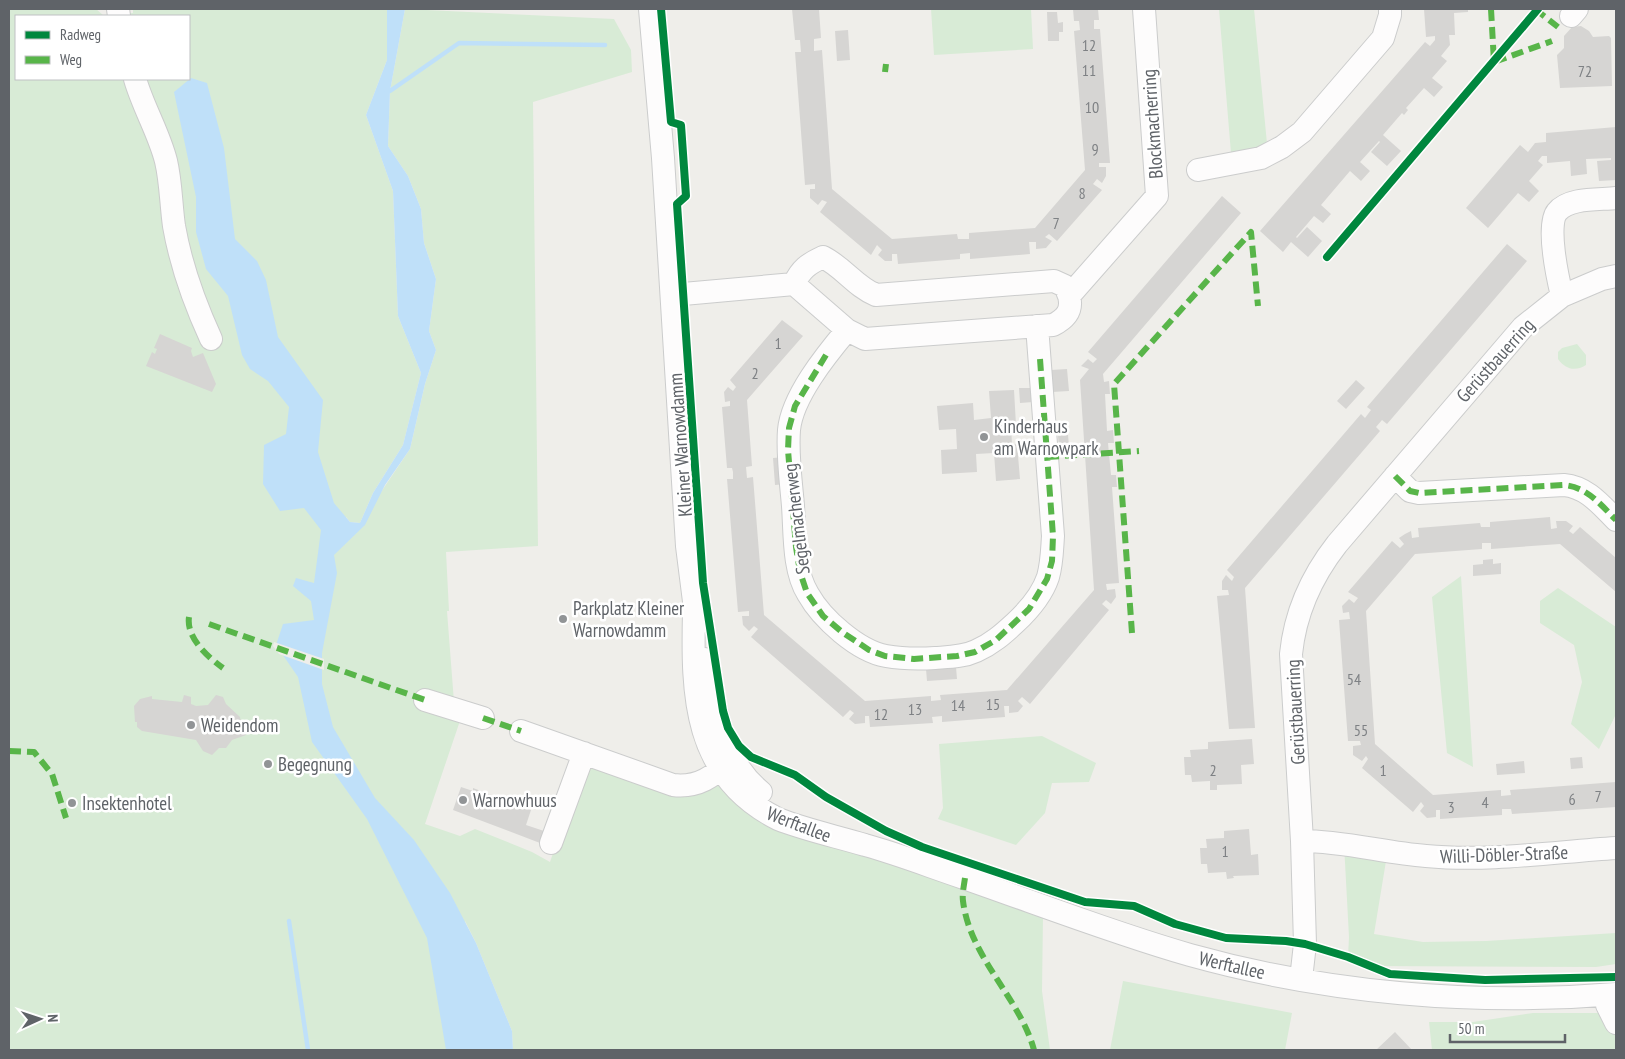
<svg xmlns="http://www.w3.org/2000/svg" width="1625" height="1059" font-family="'PT Sans Narrow',sans-serif">
  <style>
    .green { fill: #d8ebd6; fill-rule: evenodd }
    .water { fill: #bfe0f9 }
    .pier { fill: #efeeea }
    .lines { fill: none; stroke-linecap: round; stroke-linejoin: round }
    .stream { stroke: #bfe0f9; stroke-width: 4.5 }
    .building { fill: #d6d5d3 }
    .minor-casing { stroke: #cbcccc; stroke-width: 24 }
    .minor { stroke: #fdfcfc; stroke-width: 22 }
    .quiet { stroke: #58b549; stroke-width: 6; stroke-dasharray: 12 6; stroke-linecap: butt }
    .cycleway-casing { stroke: #fff; stroke-width: 11 }
    .cycleway { stroke: #00873e; stroke-width: 8 }
    .poi-dot { fill: #919496; stroke: #fff; stroke-width: 2 }
    .labels { text-anchor: middle; dominant-baseline: central; stroke-width: 5; stroke-linejoin: round; paint-order: stroke }
    .number-label { font-size: 16px; fill: #7e8184 }
    .street-label { font-size: 19px; fill: #5f6368; stroke: #fff }
    .poi-label { font-size: 19px; fill: #5f6368; stroke: #fff; text-anchor: start }
  </style>
  <rect width="100%" height="100%" fill="#efeeea"/>
  <path class="green" d="M9 9H96L103 15 133 13V9L387 10V60L366 115 393 191 398 316 421 373 403 445 373 493 360 523 350 522 346 517 348 541 410 449 425 384 436 350 429 331 436 279 424 243 421 209 408 176 388 146 390 91 405 9 614 19 631 50 632 72 533 102 538 546 446 552 449 611H447L454 702 463 712 425 824 460 836 475 829 532 852 550 862 585 760 722 786 1043 915 1042 991 1050 1050H513L512 1031 476 943 465 921 478 1050H9ZM16 16H189V79H16Z
    M931 9H1031L1033 49 934 55Z
    M1219 9H1254L1268 154 1232 165Z
    M1577 344 1586 355V365C1575 372 1565 369 1558 359V352L1562 348Z
    M1461 576 1473 767 1447 753 1432 597Z
    M1558 588 1616 627V714L1599 749 1571 724 1582 682 1574 645 1540 623V601Z
    M1042 736 1096 763 1089 782 1052 783 1045 813 1016 845 938 819 943 808 939 744Z
    M1344 844 1386 861 1374 934 1423 942 1486 941 1616 933V964L1596 967 1368 966 1348 957 1349 937Z
    M1123 981 1292 1013 1285 1050H1110Z
    M1533 1013H1616V1050H1432L1429 1022H1473Z"/>
  <path class="water" d="M387 9H405L390 91 388 146 408 176 421 209 424 243 436 279 429 331 436 350 425 384 410 449 385 485 365 525 334 555 337 573 322 653V684L333 727 375 798 414 840 450 893 476 943 512 1031 513 1050H446L427 938 367 819 312 742 298 677 276 645 283 624 314 620 311 601 293 586 296 578 314 583 321 530 304 508 280 511 263 484 264 445 286 434 289 407 268 381 250 369 242 355 228 296 206 269 196 232V197L174 92 191 78 207 83 224 148 235 239 257 261 266 280 278 337 323 400 318 452 334 503 350 522 360 523 373 493 403 445 421 373 398 316 393 191 366 115 387 60Z"/>
  <path class="pier" d="M274 642 324 659V670L279 654 273 646Z"/>
  <g class="lines">
    <path class="stream" d="M386 90 390 91 459 43 605 45
      M289 921 308 1050"/>
  </g>
  <path class="building" d="M792 9H819L821 38 814 39V51L822 50 832 189 892 239 957 234 958 239H969V233L1035 228 1085 170 1074 31 1080 30 1079 21H1074L1073 9H1098L1099 20H1094V29H1100L1110 163H1099V167H1106V176L1102 183 1097 179 1093 184 1102 190 1057 241 1049 234 1045 237 1052 241 1046 248 1036 249V242H1029L1030 254 970 259V253L960 254V259L898 264 897 254H892V261H885L878 255 882 250 877 245 871 255 820 212 827 202 822 200 818 205 810 198V189H815V184L805 185 795 52H801L800 40H795Z
    M1424 9H1468V12L1454 13 1455 35H1449L1450 45 1441 56 1447 61 1432 78 1443 87 1434 97 1424 88 1406 108 1408 110 1404 115 1402 113 1383 135 1401 151 1387 166 1371 152 1380 142 1379 141 1360 162 1370 171 1361 181 1350 171 1321 205 1331 214 1323 223 1314 216 1296 237 1297 238 1307 227 1322 241 1308 257 1291 242 1283 252 1260 231 1425 42 1430 46 1435 40V36L1426 37Z
    M1047 12H1057L1058 23 1063 22V32H1059V41H1048Z
    M1581 26 1589 31 1593 37 1609 36 1611 38 1612 86 1560 88 1557 55 1564 48V36L1572 27Z
    M848 30 850 60 837 61 835 31Z
    M1616 127V180L1599 181 1597 161 1611 160V158L1586 159 1587 174 1571 176 1570 161 1547 163V156H1542L1538 161 1543 165 1529 181 1539 191 1529 202 1518 193 1488 228 1466 208 1520 145 1528 152 1535 143 1546 142V133Z
    M1222 196 1241 213 1103 374 1104 382 1109 381 1110 394H1105L1107 431 1113 430 1114 443H1108L1111 475H1116L1117 487H1112L1119 583 1106 584 1107 590 1115 589 1116 597 1111 604 1106 600 1102 604 1109 610 1030 704 1022 697 1018 701 1023 706 1018 712 1009 713V706H1004L1005 717 942 722V716L932 717 933 723 870 727 869 716H865V723L855 724 849 719 854 713 850 710 843 717 751 637 758 629 754 626 749 631 743 625 742 616H749V611L738 612 727 479H733V472L732 468H727L722 407 730 406V401L725 402 724 392 728 387 733 391 736 387 730 380 782 320 803 336 747 400 752 466 746 467 747 478 753 477 764 615 865 701 931 696V701L941 700 940 695 1007 690 1094 590 1080 380 1089 369 1081 366 1088 359 1093 363 1097 359 1088 352Z
    M1507 244 1527 261 1387 424 1382 420 1376 427 1380 431 1245 588 1255 728 1229 729 1217 596 1229 595 1228 590H1222V581L1226 575 1232 581 1234 577 1227 570 1361 414 1365 418 1371 410 1367 407Z
    M160 334 192 348 191 351 193 357 203 353 216 384 212 392 146 366 152 352 155 354 157 349 154 348Z
    M1067 369 1069 391 1052 392 1051 370Z
    M1356 380 1365 388 1346 409 1337 401Z
    M1019 388H1031L1033 402 1020 403Z
    M1014 390 1016 425H1011L1012 445 1017 444 1020 479 996 481 994 453 976 454 977 472 942 474 941 450 957 449 956 429 939 430 937 406 973 403 974 420 991 418 989 391Z
    M1068 435 1069 446 1059 447 1058 436Z
    M784 457 786 484 775 485 773 458Z
    M1550 517 1551 529 1557 528 1556 521H1566L1573 526 1569 531 1573 534 1580 527 1616 558V592L1560 544 1491 549V543H1482V549L1415 554 1366 611 1375 744 1433 795 1501 790V796L1511 795 1510 790 1616 782V807L1512 814 1511 809H1502V815L1440 819V810H1436V817L1427 818 1420 811 1424 806 1421 802 1413 812 1362 768 1368 759 1366 756 1362 761 1353 755V746L1361 745 1360 741H1348L1339 620 1350 619 1349 612 1343 613 1342 606 1349 599 1354 603 1358 598 1348 592 1392 541 1400 548 1404 544 1399 538 1405 534 1411 531 1412 538 1419 537 1418 528 1480 523 1481 527H1490V522Z
    M1493 559V564L1501 563V574L1473 576V565L1483 564V560Z
    M956 667 957 679 927 681 926 669Z
    M184 695 191 697V704L196 706 208 705 216 695 223 697 226 704 240 717 241 722 248 726 246 735 232 740 226 748H219L212 755 203 751 196 740 142 731 137 727V722H135L134 706 140 699 152 696V699L182 702Z
    M1252 739 1254 764 1241 765 1242 784 1217 785V790H1210V781L1192 782 1191 775H1185L1184 757H1191L1190 750 1208 749V742Z
    M1582 757 1583 768 1571 769 1570 758Z
    M1524 761 1525 773 1497 775 1496 764Z
    M461 787 473 791V788L531 810 526 825 544 831 540 843 453 810Z
    M1249 829 1251 855 1258 854 1259 875 1233 876 1234 878 1227 879 1226 872 1208 873 1207 864H1201L1200 848H1207L1206 839 1224 838V831Z
    M1395 1032 1412 1050H1376Z"/>
  <g class="lines">
    <g class="minor-casing">
      <path id="minor" d="M118 9 119 16
        M650 9 663 158 687 546 697 625
        M1571 16 1577 9
        M135 79C143 107 159 133 166 161 171 182 171 205 174 226 181 266 194 302 211 339
        M1198 170 1261 158 1282 147 1302 132 1383 38 1390 15V9
        M794 284C801 269 808 264 823 257 843 267 856 287 876 295L1054 281 1065 286 1069 296
        M672 295 794 284 847 330 865 339 1053 325C1065 319 1073 311 1069 296L1157 196 1144 9
        M1562 296C1558 279 1546 225 1557 212 1569 197 1600 200 1616 198
        M847 330C826 355 792 397 789 430 787 455 791 481 793 506 795 533 793 570 808 594 822 619 858 651 886 656 903 659 919 659 935 658 949 657 963 657 976 651 992 644 1003 634 1015 623 1029 610 1042 595 1048 577 1052 563 1052 550 1053 536L1037 326
        M1395 476 1410 491 1419 493 1564 485C1587 487 1601 505 1616 520
        M694 611C692 695 693 776 778 819 806 830 835 836 865 845 898 854 931 867 964 878 1039 904 1113 933 1190 955 1326 993 1475 1006 1616 994
        M705 659C716 707 720 759 761 792
        M425 700 483 718
        M521 731 673 785C699 788 713 776 732 760
        M1302 841C1344 841 1385 853 1426 856 1489 862 1553 852 1616 848
        M551 843 584 753
        M1301 979 1305 944 1302 841 1291 654C1295 614 1312 576 1337 544L1523 327 1562 296 1602 279 1616 276
        M1606 995 1607 1005 1616 1023"/>
    </g>
    <use href="#minor" class="minor"/>
    <path class="quiet" d="M1491 9 1494 62 1552 41
      M1535 9 1558 27
      M885 72 886 64
      M826 355 795 406 789 428 788 450 796 547 800 572 807 593 823 616 842 632 869 650 885 656 914 659 957 656 975 652 996 640 1029 609 1047 579 1052 561 1053 536 1040 359
      M1047 457 1139 451
      M1395 476 1410 491 1419 493 1564 485C1587 487 1601 505 1616 520
      M189 617C186 638 208 657 223 668
      M209 624 425 700
      M1132 633 1114 384 1251 232 1258 306
      M483 718 521 731
      M9 751 34 752 52 774 66 818
      M965 878C964 885 962 894 963 901 970 958 1020 998 1034 1050"/>
    <g class="cycleway-casing">
      <path id="cycleway" d="M661 9 671 122 681 125 686 196 677 204 703 583 723 711 728 728 739 746 751 757 795 775 826 797 886 831 922 847 1085 902 1134 906 1175 924 1226 938 1286 941 1305 944 1348 957 1390 974 1485 980 1616 977
        M1327 257 1538 9"/>
    </g>
    <use href="#cycleway" class="cycleway"/>
  </g>
  <g class="poi-dot">
    <circle cx="984" cy="437" r="5"/>
    <circle cx="563" cy="619" r="5"/>
    <circle cx="191" cy="725" r="5"/>
    <circle cx="268" cy="764" r="5"/>
    <circle cx="463" cy="800" r="5"/>
    <circle cx="72" cy="803" r="5"/>
  </g>
  <g class="labels">
    <g class="number-label">
      <text x="1089" y="45">12</text>
      <text x="1089" y="70">11</text>
      <text x="1585" y="71">72</text>
      <text x="1092" y="107">10</text>
      <text x="1095" y="149">9</text>
      <text x="1082" y="193">8</text>
      <text x="1056" y="223">7</text>
      <text x="778" y="343">1</text>
      <text x="755" y="373">2</text>
      <text x="1354" y="679">54</text>
      <text x="993" y="704">15</text>
      <text x="958" y="705">14</text>
      <text x="915" y="709">13</text>
      <text x="881" y="714">12</text>
      <text x="1361" y="730">55</text>
      <text x="1213" y="770">2</text>
      <text x="1383" y="770">1</text>
      <text x="1598" y="796">7</text>
      <text x="1572" y="799">6</text>
      <text x="1485" y="802">4</text>
      <text x="1451" y="807">3</text>
      <text x="1225" y="851">1</text>
    </g>
    <g class="street-label">
      <text transform="translate(1152 124) rotate(-94)">Blockmacherring</text>
      <text transform="translate(1495 360) rotate(-48)">Gerüstbauerring</text>
      <text transform="translate(680 445) rotate(-94)">Kleiner Warnowdamm</text>
      <text transform="translate(796 519) rotate(-97)">Segelmacherweg</text>
      <text transform="translate(1295 712) rotate(-93)">Gerüstbauerring</text>
      <text transform="translate(799 824) rotate(21)">Werftallee</text>
      <text transform="translate(1504 854) rotate(-2)">Willi-Döbler-Straße</text>
      <text transform="translate(1232 965) rotate(13)">Werftallee</text>
    </g>
    <g class="poi-label">
      <text x="994" y="426">Kinderhaus<tspan x="994" dy="22">am Warnowpark</tspan></text>
      <text x="573" y="608">Parkplatz Kleiner<tspan x="573" dy="22">Warnowdamm</tspan></text>
      <text x="201" y="725">Weidendom</text>
      <text x="278" y="764">Begegnung</text>
      <text x="473" y="800">Warnowhuus</text>
      <text x="82" y="803">Insektenhotel</text>
    </g>
  </g>
  <rect width="1625" height="1059" fill="none" stroke="#5f6368" stroke-width="20"/>
  <rect x="15" y="15" width="175" height="65" fill="#ffffff" stroke="#bfc1c3"/>
  <rect x="25" y="31" width="25" height="8" fill="#00873e" stroke="#bfc1c3"/>
  <text x="60" y="40" font-size="15" fill="#5f6368">Radweg</text>
  <rect x="25" y="56" width="25" height="8" fill="#58b549" stroke="#bfc1c3"/>
  <text x="60" y="65" font-size="15" fill="#5f6368">Weg</text>
  <g transform="translate(40 1019) rotate(87)" stroke="#ffffff" stroke-width="4" paint-order="stroke">
  <path d="M0-4L9 19L0 12L-9 19Z" fill="#5f6368"/>
  <text y="-8" font-size="14" font-weight="bold" text-anchor="middle" fill="#5f6368">N</text>
  </g>
  <path d="M1450 1034v8h115v-8" fill="none" stroke="#5f6368" stroke-width="2.5"/>
  <text x="1458" y="1034" font-size="15" fill="#5f6368" stroke="#ffffff" stroke-width="4" paint-order="stroke">50 m</text>
</svg>
